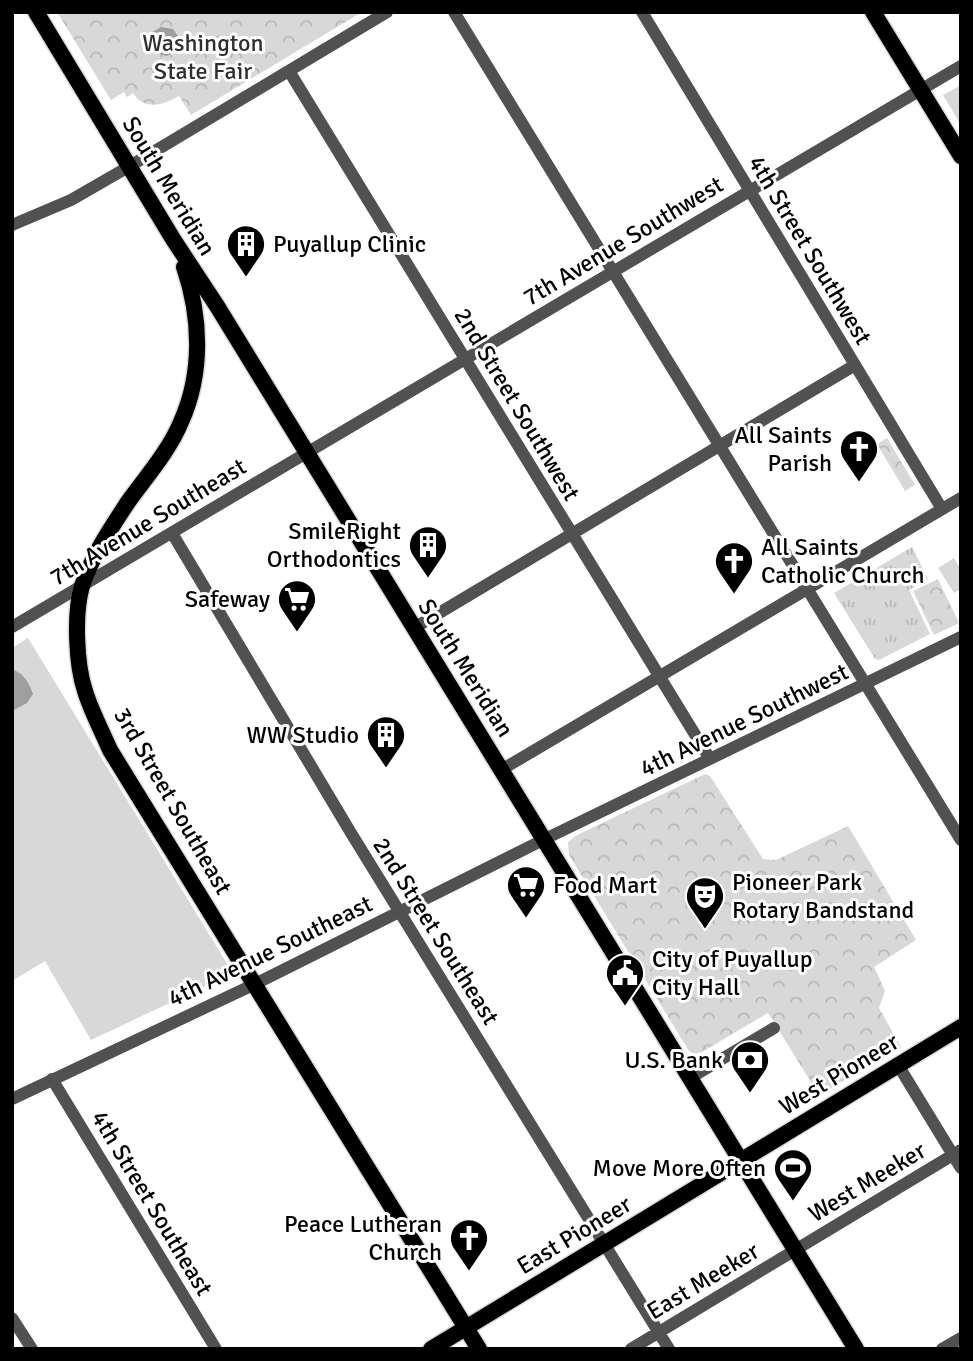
<svg xmlns="http://www.w3.org/2000/svg" width="973" height="1361" font-family="Signika,sans-serif">
  <style>
    .grass { fill: url(#grass-tufts) }
    .forest { fill: url(#forest-crowns) }
    .pitch { fill: #d8d8d8 }
    .water { fill: #9f9f9f }
    .lines { fill: none; stroke-linecap: round; stroke-linejoin: round }
    .major-casing { stroke: #dbdbdb; stroke-width: 19 }
    .minor { stroke: #515151; stroke-width: 12 }
    .major { stroke: #000; stroke-width: 16 }
    .labels { text-anchor: middle; dominant-baseline: central; stroke-width: 6; stroke-linejoin: round; paint-order: stroke }
    .park-label { font-size: 24px; fill: #2f2f2f; stroke: #fff }
    .street-label { font-size: 24px; fill: #000; stroke: #fff }
    .poi-label { font-size: 24px; fill: #000; stroke: #fff; text-anchor: end }
  </style>
  <defs>
    <pattern id="grass-tufts" width="24" height="20" patternUnits="userSpaceOnUse" patternTransform="scale(1.75)"><rect width="24" height="20" fill="#d8d8d8"/><path d="M3 7l-1-3M5 7V3M7 7l1-3M15 17l-1-3M17 17v-4M19 17l1-3" fill="none" stroke="#b8b8b8"/></pattern>
    <pattern id="forest-crowns" width="20" height="18" patternUnits="userSpaceOnUse" patternTransform="scale(1.75)"><rect width="20" height="18" fill="#d8d8d8"/><path d="M2 6a3 3 0 1 1 6 0M12 15a3 3 0 1 1 6 0" fill="none" stroke="#b8b8b8"/></pattern>
  </defs>
  <rect width="100%" height="100%" fill="#fff"/>
  <path class="grass" d="M912 547 928 579 909 590 930 634 879 660 875 659 834 593Z"/>
  <path class="forest" d="M57 12H362L191 115 179 96C164 105 144 111 133 93L127 97 124 92 111 100Z
    M887 438 915 485 905 491 877 444Z
    M938 579 959 623 934 635 913 591Z
    M705 774 710 776 763 859 776 860 848 826 916 940 874 967 885 991 879 1008 901 1047 819 1095 768 1013 702 1052 694 1054 689 1051 569 855 568 842 577 835Z"/>
  <path class="pitch" d="M961 85V125L943 95Z
    M954 558 961 570V589L954 593 938 568Z
    M28 638 231 970 227 976 91 1040 45 961 12 981V648Z"/>
  <path class="water" d="M161 27 173 29 178 36 174 52 167 56 154 53 147 42 149 34Z
    M14 670C25 675 29 683 33 694L27 703 12 711V671Z"/>
  <g class="lines">
    <g class="major-casing">
      <path id="major" d="M36 12 173 239 217 306 856 1349
        M873 12 961 156
        M184 267C201 317 203 373 181 422 169 451 146 477 128 502 111 528 92 556 82 586 74 613 76 664 85 691 91 711 102 731 110 750L479 1349
        M431 1349 961 1027"/>
    </g>
    <path class="minor" d="M454 12 961 840
      M642 12 942 509
      M289 71 710 759
      M12 225 71 200 130 166 387 12
      M172 533 351 833 669 1349
      M12 627 961 66
      M414 628 855 365
      M501 770 961 498
      M898 1065 961 1168
      M690 1078 774 1028
      M52 1079 216 1349
      M12 1099 255 984 545 839 961 637
      M12 1318 32 1349
      M631 1349 961 1150
      M942 1349 961 1338"/>
    <use href="#major" class="major"/>
  </g>
  <defs>
    <g id="building-pin" transform="scale(2.0125)"><path d="M0 17L-7.5 6A9.5 9.5 0 1 1 7.5 6Z" fill="#000" stroke="#fff"/><path d="M-4-6H4V6H1V3H-1V6H-4ZM-2.5-4.3h1.7v1.8h-1.7ZM.8-4.3h1.7v1.8H.8ZM-2.5-1h1.7V.8h-1.7ZM.8-1h1.7V.8H.8Z" fill="#fff"/></g>
    <g id="church-pin" transform="scale(2.0125)"><path d="M0 17L-7.5 6A9.5 9.5 0 1 1 7.5 6Z" fill="#000" stroke="#fff"/><path d="M-1.2-6h2.4v3.5h3.3v2.4h-3.3V6h-2.4V-.1h-3.3v-2.4h3.3Z" fill="#fff"/></g>
    <g id="supermarket-pin" transform="scale(2.0125)"><path d="M0 17L-7.5 6A9.5 9.5 0 1 1 7.5 6Z" fill="#000" stroke="#fff"/><path d="M-6-5.5h2.5l.6 2H6L4.5 2H-2.5L-4.4-4H-6ZM-1.5 3.2a1.3 1.3 0 1 0 .1 0ZM3 3.2a1.3 1.3 0 1 0 .1 0Z" fill="#fff"/></g>
    <g id="theatre-pin" transform="scale(2.0125)"><path d="M0 17L-7.5 6A9.5 9.5 0 1 1 7.5 6Z" fill="#000" stroke="#fff"/><path d="M-5-5.5Q0-4 5-5.5V0Q5 5 0 6Q-5 5-5 0ZM-3.3-2.5H-1v1.5H-3.3ZM1-2.5H3.3v1.5H1ZM-2.8 1Q0 5.5 2.8 1Z" fill="#fff"/></g>
    <g id="civic-pin" transform="scale(2.0125)"><path d="M0 17L-7.5 6A9.5 9.5 0 1 1 7.5 6Z" fill="#000" stroke="#fff"/><path d="M-.6-6.5H3V-4.5H.6V-3L4-1V1h2V6H-6V1h2V-1L-.6-3ZM-1.2 2.5V6h2.4V2.5Z" fill="#fff"/></g>
    <g id="bank-pin" transform="scale(2.0125)"><path d="M0 17L-7.5 6A9.5 9.5 0 1 1 7.5 6Z" fill="#000" stroke="#fff"/><path d="M-6-4H6V4H-6ZM0-2.3a2.3 2.3 0 1 0 0 4.6a2.3 2.3 0 1 0 0-4.6Z" fill="#fff"/></g>
    <g id="stadium-pin" transform="scale(2.0125)"><path d="M0 17L-7.5 6A9.5 9.5 0 1 1 7.5 6Z" fill="#000" stroke="#fff"/><path d="M0-5a6.5 5 0 1 0 0 10a6.5 5 0 1 0 0-10ZM-3.5-1.8h7v3.6h-7Z" fill="#fff"/></g>
  </defs>
  <g fill-rule="evenodd">
    <use href="#building-pin" x="246" y="244"/>
    <use href="#church-pin" x="859" y="449"/>
    <use href="#building-pin" x="428" y="545"/>
    <use href="#church-pin" x="734" y="561"/>
    <use href="#supermarket-pin" x="297" y="599"/>
    <use href="#building-pin" x="386" y="735"/>
    <use href="#supermarket-pin" x="526" y="885"/>
    <use href="#theatre-pin" x="705" y="896"/>
    <use href="#civic-pin" x="625" y="973"/>
    <use href="#bank-pin" x="750" y="1060"/>
    <use href="#stadium-pin" x="793" y="1168"/>
    <use href="#church-pin" x="469" y="1238"/>
  </g>
  <g class="labels">
    <g class="park-label">
      <text x="203" y="43">Washington<tspan x="203" dy="28">State Fair</tspan></text>
    </g>
    <g class="street-label">
      <text transform="translate(169 186) rotate(59)">South Meridian</text>
      <text transform="translate(623 241) rotate(-31)">7th Avenue Southwest</text>
      <text transform="translate(810 250) rotate(59)">4th Street Southwest</text>
      <text transform="translate(517 404) rotate(59)">2nd Street Southwest</text>
      <text transform="translate(148 522) rotate(-31)">7th Avenue Southeast</text>
      <text transform="translate(466 668) rotate(58)">South Meridian</text>
      <text transform="translate(744 720) rotate(-26)">4th Avenue Southwest</text>
      <text transform="translate(173 801) rotate(60)">3rd Street Southeast</text>
      <text transform="translate(436 931) rotate(58)">2nd Street Southeast</text>
      <text transform="translate(270 951) rotate(-26)">4th Avenue Southeast</text>
      <text transform="translate(839 1074) rotate(-31)">West Pioneer</text>
      <text transform="translate(867 1182) rotate(-31)">West Meeker</text>
      <text transform="translate(152 1203) rotate(59)">4th Street Southeast</text>
      <text transform="translate(574 1235) rotate(-31)">East Pioneer</text>
      <text transform="translate(703 1281) rotate(-31)">East Meeker</text>
    </g>
    <g class="poi-label">
      <text x="273" y="244" text-anchor="start">Puyallup Clinic</text>
      <text x="832" y="435">All Saints<tspan x="832" dy="28">Parish</tspan></text>
      <text x="401" y="531">SmileRight<tspan x="401" dy="28">Orthodontics</tspan></text>
      <text x="761" y="547" text-anchor="start">All Saints<tspan x="761" dy="28">Catholic Church</tspan></text>
      <text x="270" y="599">Safeway</text>
      <text x="359" y="735">WW Studio</text>
      <text x="732" y="882" text-anchor="start">Pioneer Park<tspan x="732" dy="28">Rotary Bandstand</tspan></text>
      <text x="553" y="885" text-anchor="start">Food Mart</text>
      <text x="652" y="959" text-anchor="start">City of Puyallup<tspan x="652" dy="28">City Hall</tspan></text>
      <text x="723" y="1060">U.S. Bank</text>
      <text x="766" y="1168">Move More Often</text>
      <text x="442" y="1224">Peace Lutheran<tspan x="442" dy="28">Church</tspan></text>
    </g>
  </g>
  <rect width="973" height="1361" fill="none" stroke="#000000" stroke-width="28"/>
</svg>
